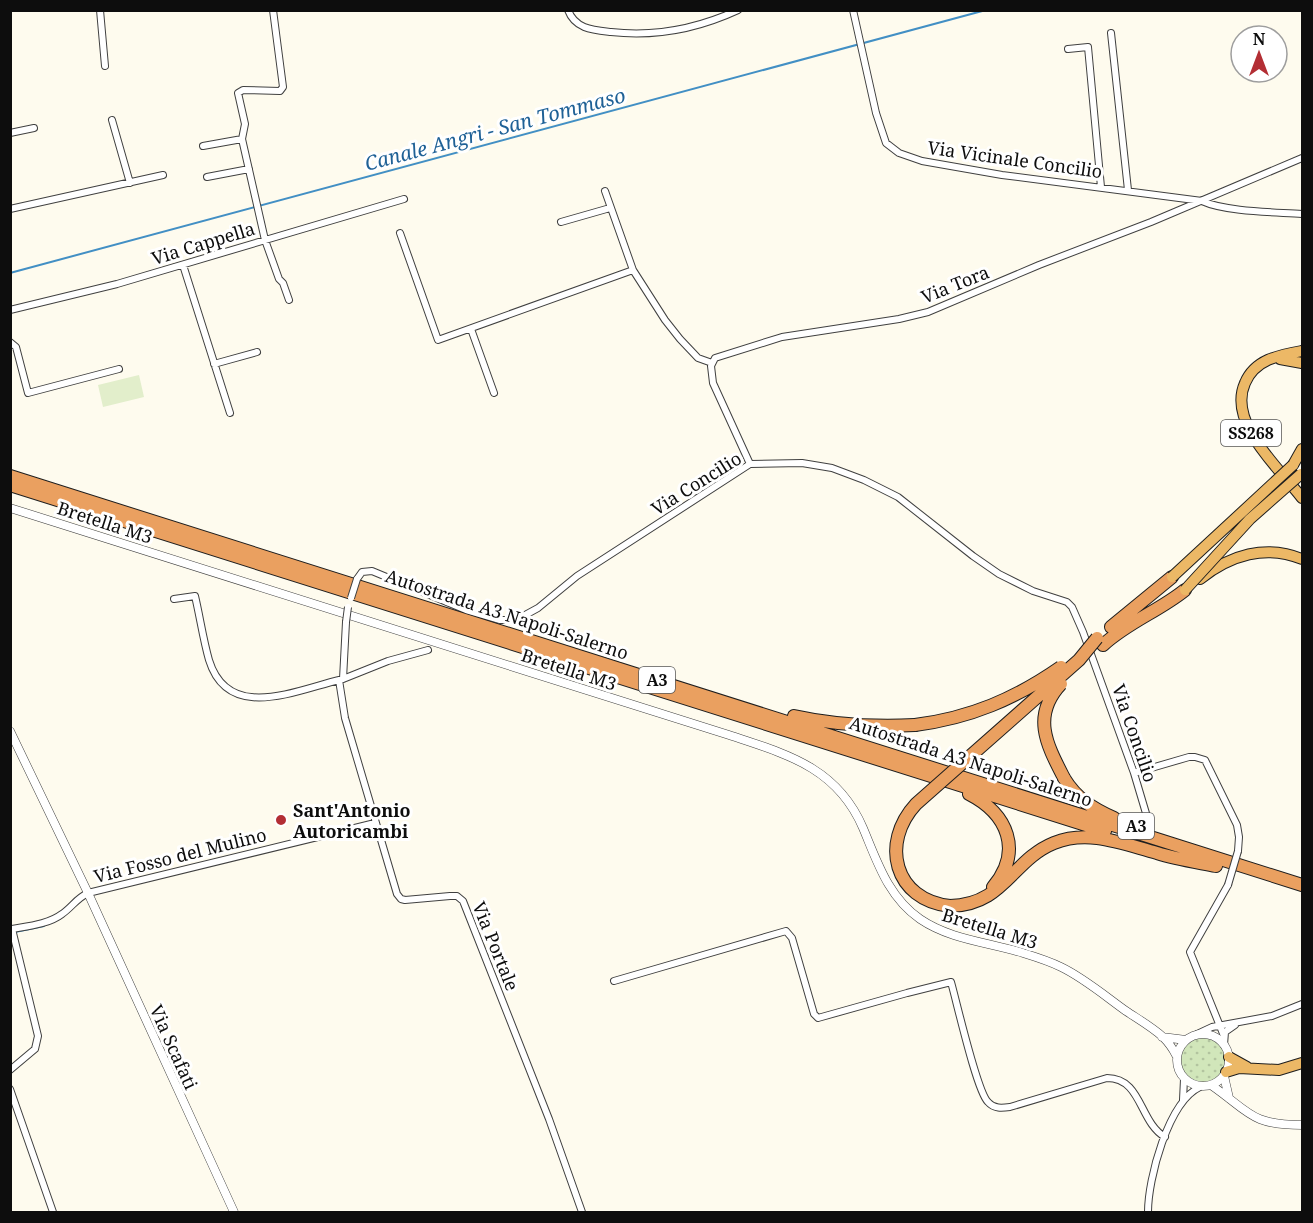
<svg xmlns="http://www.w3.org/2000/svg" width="1313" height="1223" font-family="'Noto Serif',serif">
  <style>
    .grass { fill: url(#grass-dots) }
    .pitch { fill: #e2eecb }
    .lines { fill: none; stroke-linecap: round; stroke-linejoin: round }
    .stream { stroke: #428fc4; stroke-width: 2 }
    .minor-casing { stroke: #404040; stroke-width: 8 }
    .tertiary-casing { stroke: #404040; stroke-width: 9 }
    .trunk-casing { stroke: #1e1e1e; stroke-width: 12 }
    .motorway-casing { stroke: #1e1e1e; stroke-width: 14 }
    .minor { stroke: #fff; stroke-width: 6 }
    .tertiary { stroke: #fff; stroke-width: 8 }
    .trunk { stroke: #ecb866; stroke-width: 10 }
    .motorway { stroke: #eaa060; stroke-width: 12 }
    .minor-bridge-casing { stroke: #404040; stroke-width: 8; stroke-linecap: butt }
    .trunk-bridge-casing { stroke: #1e1e1e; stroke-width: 12; stroke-linecap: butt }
    .motorway-bridge-casing { stroke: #1e1e1e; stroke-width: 14; stroke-linecap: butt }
    .minor-bridge { stroke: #fff; stroke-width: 6 }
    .trunk-bridge { stroke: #ecb866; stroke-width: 10 }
    .motorway-bridge { stroke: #eaa060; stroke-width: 12 }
    .poi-dot { fill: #b32e34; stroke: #fff; stroke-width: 2 }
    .labels { text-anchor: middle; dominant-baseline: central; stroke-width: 6; stroke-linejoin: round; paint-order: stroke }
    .shield { fill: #fff; stroke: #565656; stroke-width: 1.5 }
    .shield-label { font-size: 16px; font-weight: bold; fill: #0d0d0d }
    .street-label { font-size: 18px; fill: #0d0d0d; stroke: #fff }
    .poi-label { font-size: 18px; font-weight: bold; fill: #0d0d0d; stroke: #fff; text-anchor: start }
    .water-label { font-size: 20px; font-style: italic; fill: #1f6196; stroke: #fff }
  </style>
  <defs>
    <pattern id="grass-dots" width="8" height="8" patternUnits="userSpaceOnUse" patternTransform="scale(1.5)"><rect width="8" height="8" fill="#d1e6ba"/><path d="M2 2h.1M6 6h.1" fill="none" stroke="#b2c49f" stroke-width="1.8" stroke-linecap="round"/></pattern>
  </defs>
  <rect width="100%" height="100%" fill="#fefbee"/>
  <path class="grass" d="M1181 1060a22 22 0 1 1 44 0a22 22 0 1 1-44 0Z"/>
  <path class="pitch" d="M139 375 144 397 103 407 98 385Z"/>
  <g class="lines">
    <path class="stream" d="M10 273 986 10
      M15 932 44 926"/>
    <g class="minor-casing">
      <path id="minor" d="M100 10 105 66
        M273 10 283 87 280 91 243 90 238 93 245 124 242 139 265 240 279 279 283 283 289 300
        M568 10C575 29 593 30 611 32 655 37 697 29 738 10
        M853 10 876 113 886 143 899 153 922 161 1002 175 1202 201C1226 212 1275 212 1302 214
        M1111 33 1128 190
        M1068 49 1088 47 1101 187
        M112 120 130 183
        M10 133 34 128
        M203 146 242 139
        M207 177 249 169
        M605 191 633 270 665 320 680 339 698 358 712 363
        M10 209 163 175
        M561 222 610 208
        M400 233 438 340 633 270
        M183 265 230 413
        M10 310 117 284 404 199
        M471 329 494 393
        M10 342 16 347 28 393 119 369
        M214 364 257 352
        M750 464 713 383 711 366 715 358 782 337 899 319 928 312 1039 265 1151 222 1302 158
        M357 579 362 572 372 571 466 610 500 620H516L538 608 577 576 750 464 802 463 832 468 864 480 898 497 973 556 999 574 1033 591 1067 602 1072 607 1083 632 1134 773 1148 820
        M174 599 195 596C200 617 203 639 209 660 228 722 294 691 339 680
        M346 622 343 679 339 680 345 718 397 894 401 899 405 900 450 896H457L463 901 549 1119 582 1212
        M343 679 388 661 428 650
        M1134 773 1189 757H1195L1205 760 1237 825 1239 837 1238 851
        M614 981 786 931 792 938 814 1014 818 1018 907 993 951 982C957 1003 977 1092 988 1102 994 1109 1002 1108 1010 1107L1107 1078C1142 1078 1139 1122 1165 1137
        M1197 1034 1212 1027 1272 1016 1302 1004
        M1224 1036 1190 952 1228 885
        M1224 1045 1225 1032 1235 1025
        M10 1070 35 1049 38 1036 12 929C29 926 49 924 62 914 72 907 77 898 88 893L375 823
        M10 1089 53 1212
        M1183 1100 1184 1079
        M1148 1212C1148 1179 1168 1102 1200 1087"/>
    </g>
    <g class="tertiary-casing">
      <path id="tertiary" d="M10 508 729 735C786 754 837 767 863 828 877 861 888 897 920 919 951 940 988 942 1023 953 1036 957 1049 961 1061 967 1084 978 1105 996 1126 1011 1138 1019 1152 1027 1163 1037 1168 1042 1173 1049 1176 1055
        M10 731 88 893 234 1212
        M1177 1060a26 26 0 1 1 52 0a26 26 0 1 1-52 0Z
        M1162 1037 1186 1040
        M1224 1076 1229 1098
        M1211 1085C1250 1112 1250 1125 1302 1125"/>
    </g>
    <g class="trunk-casing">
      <path id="trunk" d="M1302 351C1280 355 1255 359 1245 383 1227 423 1280 469 1302 498
        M1280 359 1302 363
        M1293 465 1302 449
        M1200 579C1230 555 1266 544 1302 559
        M1229 1057 1247 1067
        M1226 1072 1239 1068 1279 1070 1302 1063"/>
    </g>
    <g class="motorway-casing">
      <path id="motorway" d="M10 476 1302 885
        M10 485 1105 831
        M1111 627 1172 577
        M1103 645C1128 622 1159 611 1185 590
        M794 716C834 725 874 727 915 725
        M1064 778C1076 798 1093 809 1114 818
        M969 794C1008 814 1023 851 993 887
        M950 906C1004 905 1012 860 1054 843 1089 829 1123 844 1157 853 1176 859 1196 862 1216 866"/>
    </g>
    <use href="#minor" class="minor"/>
    <use href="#tertiary" class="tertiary"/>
    <use href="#trunk" class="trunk"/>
    <use href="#motorway" class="motorway"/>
    <g class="minor-bridge-casing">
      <path id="minor-bridge" d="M351 598 357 579
        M346 622 348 607
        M1228 885 1238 851"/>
    </g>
    <g class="trunk-bridge-casing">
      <path id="trunk-bridge" d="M1172 577 1293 465
        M1185 590 1250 519 1301 474"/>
    </g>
    <g class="motorway-bridge-casing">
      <path id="motorway-bridge" d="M1061 684C1031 716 1047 745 1064 778
        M915 725C970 718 1015 699 1061 667
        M950 906C894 900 880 843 916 804L1079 660 1097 638"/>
    </g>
    <use href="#minor-bridge" class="minor-bridge"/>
    <use href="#trunk-bridge" class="trunk-bridge"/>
    <use href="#motorway-bridge" class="motorway-bridge"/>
  </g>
  <circle class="poi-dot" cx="281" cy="820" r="6"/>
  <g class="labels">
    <g class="shield">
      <rect x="1221" y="420" width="60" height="26" rx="4.5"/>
      <rect x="639" y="667" width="36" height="26" rx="4.5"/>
      <rect x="1118" y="813" width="36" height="26" rx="4.5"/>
    </g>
    <g class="shield-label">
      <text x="1251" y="433">SS268</text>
      <text x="657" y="680">A3</text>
      <text x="1136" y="826">A3</text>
    </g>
    <g class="street-label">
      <text transform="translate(1015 159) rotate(8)">Via Vicinale Concilio</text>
      <text transform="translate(203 243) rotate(-17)">Via Cappella</text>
      <text transform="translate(955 284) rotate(-22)">Via Tora</text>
      <text transform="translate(696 483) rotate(-32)">Via Concilio</text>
      <text transform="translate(105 522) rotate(18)">Bretella M3</text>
      <text transform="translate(507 614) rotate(18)">Autostrada A3 Napoli-Salerno</text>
      <text transform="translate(569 669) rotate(18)">Bretella M3</text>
      <text transform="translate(1135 733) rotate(71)">Via Concilio</text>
      <text transform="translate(971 761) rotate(18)">Autostrada A3 Napoli-Salerno</text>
      <text transform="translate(180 855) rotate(-14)">Via Fosso del Mulino</text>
      <text transform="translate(990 928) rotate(17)">Bretella M3</text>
      <text transform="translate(496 946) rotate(68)">Via Portale</text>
      <text transform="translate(174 1047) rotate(66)">Via Scafati</text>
    </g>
    <g class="poi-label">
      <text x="293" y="810">Sant'Antonio<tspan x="293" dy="21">Autoricambi</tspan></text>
    </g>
    <g class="water-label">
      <text transform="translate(495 129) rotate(-15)">Canale Angri - San Tommaso</text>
    </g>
  </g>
  <rect width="1313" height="1223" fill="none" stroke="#0d0d0d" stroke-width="24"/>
  <g transform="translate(1259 54)"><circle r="28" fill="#ffffff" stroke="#9e9e9e" stroke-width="1.5"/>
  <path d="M0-4.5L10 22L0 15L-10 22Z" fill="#b32e34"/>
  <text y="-9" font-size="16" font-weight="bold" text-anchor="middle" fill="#0d0d0d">N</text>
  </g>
</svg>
